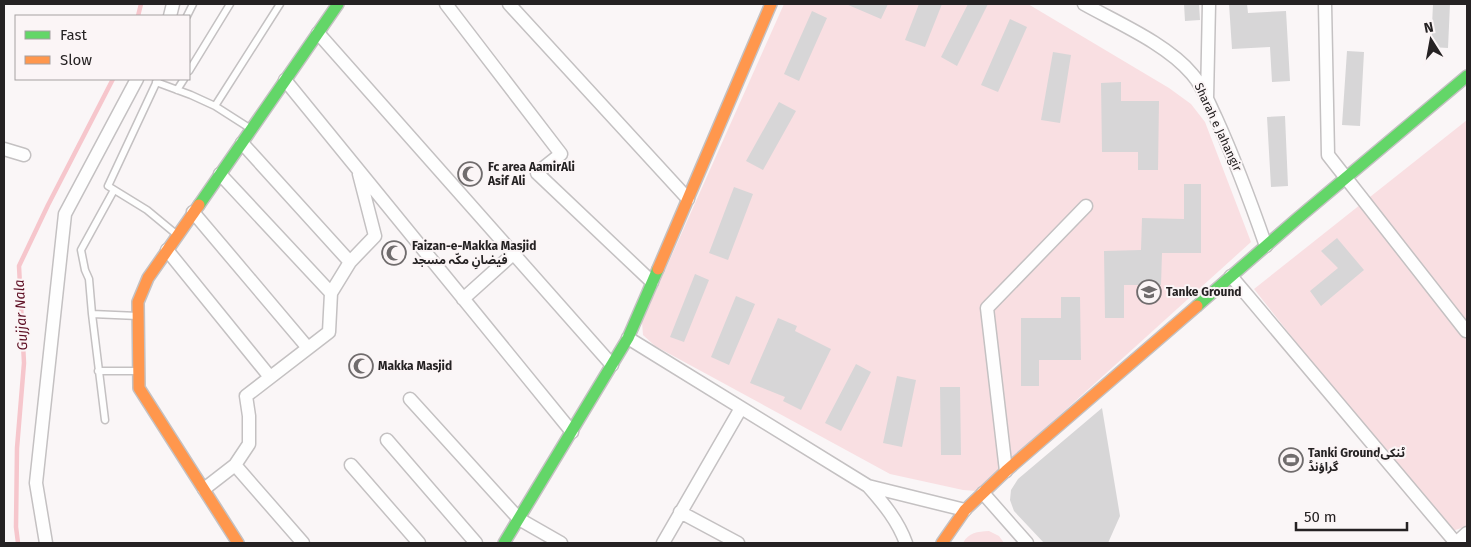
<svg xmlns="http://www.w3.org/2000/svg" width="1471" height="547" font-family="'Fira Sans','Noto Sans Arabic',sans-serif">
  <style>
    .green { fill: #f9dfe2 }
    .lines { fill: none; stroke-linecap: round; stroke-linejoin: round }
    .stream { stroke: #f6c6cc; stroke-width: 4.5 }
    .building { fill: #d7d6d7 }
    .lane-casing { stroke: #c4c1c2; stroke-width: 9 }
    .street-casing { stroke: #c4c1c2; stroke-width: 15 }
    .fast-casing { stroke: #c4c1c2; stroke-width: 14 }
    .slow-casing { stroke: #c4c1c2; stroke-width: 14 }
    .lane { stroke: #fefefe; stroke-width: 6 }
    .street { stroke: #fefefe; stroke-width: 12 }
    .fast { stroke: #63d668; stroke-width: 11 }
    .slow { stroke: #ff974d; stroke-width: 11 }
    .labels { text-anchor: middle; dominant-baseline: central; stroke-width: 4; stroke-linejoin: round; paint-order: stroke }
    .street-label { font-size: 12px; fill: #252223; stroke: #fbf5f6 }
    .poi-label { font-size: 12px; font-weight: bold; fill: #252223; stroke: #fbf5f6; text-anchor: start }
    .water-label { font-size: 14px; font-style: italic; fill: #5d0e23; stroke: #fbf5f6 }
  </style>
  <rect width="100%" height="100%" fill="#faf6f7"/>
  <path class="green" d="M784 4H1028L1169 88 1191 104 1205 122 1251 242 976 491 963 490 890 474 655 346 643 335 642 322Z
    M1467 120V526L1447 533 1254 289Z
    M989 531 999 536 1004 543H963C969 532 977 532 989 531Z"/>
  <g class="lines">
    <path class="stream" d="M138 16 141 4
      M18 543 16 527 17 448 24 363 19 266 48 205 113 79"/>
  </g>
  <path class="building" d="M846 4H888L881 19Z
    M919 4H942L925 47 905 40Z
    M968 4H988L957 66 941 57Z
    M1184 4H1199L1200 20 1185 21Z
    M1229 4H1247L1248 13 1286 11 1290 81 1272 82 1270 47 1232 49Z
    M1433 4H1450L1448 48 1431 47Z
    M812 11 827 18 799 81 784 74Z
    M1010 19 1027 27 998 92 981 85Z
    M1347 51 1364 52 1360 126 1342 125Z
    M1053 52 1071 55 1060 123 1041 120Z
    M1121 82V101H1159L1158 170H1138V152H1102L1101 83Z
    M779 102 796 111 763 170 746 161Z
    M1285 116 1288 186 1271 187 1267 117Z
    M1184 184H1201V253H1162L1161 285H1124V318H1105L1104 251 1141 250 1142 218 1184 219Z
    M734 187 753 194 728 260 709 253Z
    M1337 238 1364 270 1321 306 1310 291 1338 268 1321 251Z
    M695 274 709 280 684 342 670 337Z
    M736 296 755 304 729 365 711 357Z
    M1061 297H1080L1081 360H1039V386H1021V318H1061Z
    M778 318 797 326 795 331 831 349 801 410 783 401 785 397 750 383Z
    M856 364 871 372 841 431 825 423Z
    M897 376 916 380 902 447 883 443Z
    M940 387H960L961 455H941Z
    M1102 408 1120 516 1108 543H1044L1014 511 1010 500 1011 490 1018 479Z"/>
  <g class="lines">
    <g class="lane-casing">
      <path id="lane" d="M187 16 193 4
        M189 71 230 4
        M158 79 108 186 147 210 176 234
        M156 82 191 95 215 106 251 129
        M177 90 184 79
        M215 106 280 4
        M92 314 138 316
        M98 371H137
        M105 420 92 314 89 279 85 270 81 250 114 190"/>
    </g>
    <g class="street-casing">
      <path id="street" d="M446 4 561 154 537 173 652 282
        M509 4 688 199
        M1084 4C1118 23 1167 44 1192 74 1203 86 1209 104 1216 118 1235 160 1251 203 1266 246
        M1325 4 1328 155 1466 331
        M170 16 173 4
        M318 33 612 365
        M285 80 572 432
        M1207 99 1209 4
        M242 143 350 262 331 293
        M4 149 24 155
        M193 212 308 348
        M167 250 270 377
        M350 262 375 236 359 174
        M1231 276 1456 543
        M463 299 513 254
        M628 338 868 486 965 510
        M410 399 519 519 561 543
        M387 440 476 543
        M235 465 303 543
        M351 465 419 543
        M1006 471 987 308 1086 206
        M868 486C884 504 898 521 906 543
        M204 489 235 465 249 444V416L246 396 329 332 331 293 220 174
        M983 493 1027 543
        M680 512 738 543
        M46 543 36 483 65 214 137 79
        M663 543 741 408
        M1456 543 1467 533"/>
    </g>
    <g class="fast-casing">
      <path id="fast" d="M199 205 338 4
        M1197 306 1298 218 1467 76
        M504 543 628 338 658 269"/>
    </g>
    <g class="slow-casing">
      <path id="slow" d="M199 205 148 278 138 302 139 388 238 543
        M658 269 771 4
        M942 543 965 510 1006 471 1197 306"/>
    </g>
    <use href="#lane" class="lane"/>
    <use href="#street" class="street"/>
    <use href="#fast" class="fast"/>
    <use href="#slow" class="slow"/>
  </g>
  <defs>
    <g id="mosque-ring" transform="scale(1.25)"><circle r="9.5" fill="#fbf5f6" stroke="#706c6d" stroke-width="1.5"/><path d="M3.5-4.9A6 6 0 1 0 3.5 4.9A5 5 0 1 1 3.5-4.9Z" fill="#706c6d"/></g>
    <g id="school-ring" transform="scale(1.25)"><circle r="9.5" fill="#fbf5f6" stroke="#706c6d" stroke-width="1.5"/><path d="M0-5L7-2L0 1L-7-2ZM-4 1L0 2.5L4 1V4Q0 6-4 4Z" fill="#706c6d"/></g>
    <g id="stadium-ring" transform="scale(1.25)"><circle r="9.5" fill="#fbf5f6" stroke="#706c6d" stroke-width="1.5"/><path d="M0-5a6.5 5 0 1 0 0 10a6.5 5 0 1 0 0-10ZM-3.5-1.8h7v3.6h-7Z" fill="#706c6d"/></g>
  </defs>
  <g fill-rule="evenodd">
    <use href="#mosque-ring" x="470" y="174"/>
    <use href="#mosque-ring" x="394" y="253"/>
    <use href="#school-ring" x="1149" y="292"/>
    <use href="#mosque-ring" x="361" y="366"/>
    <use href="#stadium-ring" x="1291" y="460"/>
  </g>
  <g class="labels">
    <g class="street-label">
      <text transform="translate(1218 127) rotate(65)">Sharah e Jahangir</text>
    </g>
    <g class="poi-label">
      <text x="488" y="167">Fc area AamirAli<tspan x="488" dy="14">Asif Ali</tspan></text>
      <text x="412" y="246">Faizan-e-Makka Masjid<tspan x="412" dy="14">فیضانِ مکّہ مسجد</tspan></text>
      <text x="1166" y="292">Tanke Ground</text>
      <text x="378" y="366">Makka Masjid</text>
      <text x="1308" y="453">Tanki Groundٹنکی<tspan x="1308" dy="14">گراؤنڈ</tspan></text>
    </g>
    <g class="water-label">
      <text transform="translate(21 315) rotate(-93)">Gujjar Nala</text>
    </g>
  </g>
  <rect width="1471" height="547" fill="none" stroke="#252223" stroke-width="10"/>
  <rect x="15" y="15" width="175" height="65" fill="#fbf5f6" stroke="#a5a1a2"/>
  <rect x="25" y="31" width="25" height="8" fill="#63d668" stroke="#a5a1a2"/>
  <text x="60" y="40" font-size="15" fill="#252223">Fast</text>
  <rect x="25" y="56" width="25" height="8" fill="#ff974d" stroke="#a5a1a2"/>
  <text x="60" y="65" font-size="15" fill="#252223">Slow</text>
  <g transform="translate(1431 40) rotate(349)" stroke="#fbf5f6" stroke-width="4" paint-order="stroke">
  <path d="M0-4L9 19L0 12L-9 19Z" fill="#252223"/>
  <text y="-8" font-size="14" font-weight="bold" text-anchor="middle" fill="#252223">N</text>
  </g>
  <path d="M1296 522v8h111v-8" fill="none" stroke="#252223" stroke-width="2.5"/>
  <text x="1304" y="522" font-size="15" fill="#252223" stroke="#fbf5f6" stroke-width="4" paint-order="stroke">50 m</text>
</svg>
